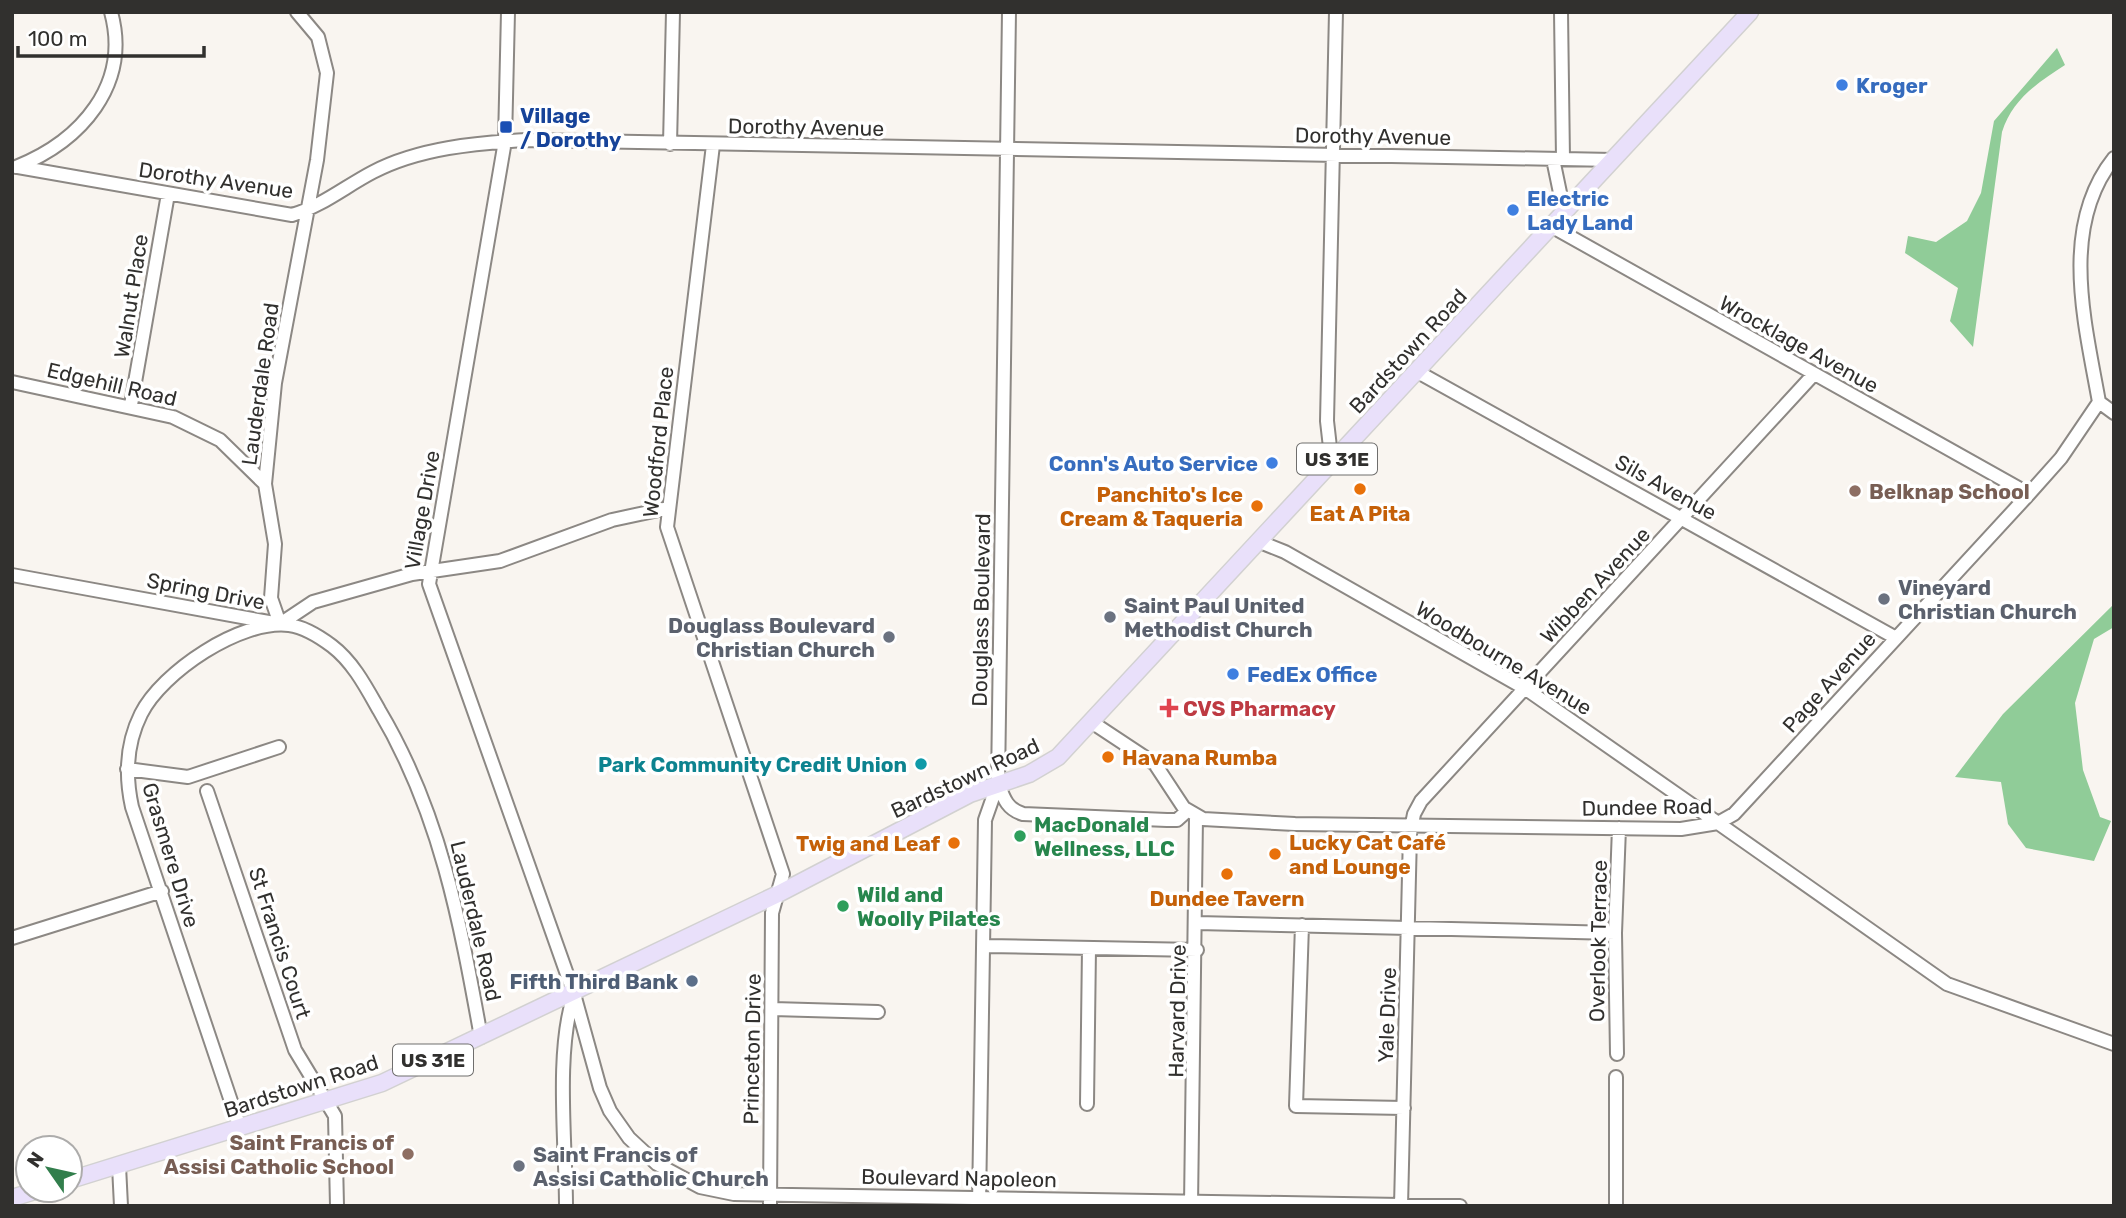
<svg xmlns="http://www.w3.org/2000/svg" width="2126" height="1218" font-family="Rubik,sans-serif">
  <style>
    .forest { fill: #90cc98 }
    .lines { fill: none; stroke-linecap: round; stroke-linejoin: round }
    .minor-casing { stroke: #8c8884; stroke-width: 16 }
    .major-casing { stroke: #d2d1d1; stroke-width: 19 }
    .minor { stroke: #fff; stroke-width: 12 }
    .major { stroke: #e9e0fa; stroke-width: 16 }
    .shop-dot { fill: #3f7fe0; stroke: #fff; stroke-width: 2.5 }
    .transit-dot { fill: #1a4fb4; stroke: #fff; stroke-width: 2.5 }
    .food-dot { fill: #e8710a; stroke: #fff; stroke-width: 2.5 }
    .education-dot { fill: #8d6e63; stroke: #fff; stroke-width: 2.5 }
    .worship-dot { fill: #6b7280; stroke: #fff; stroke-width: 2.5 }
    .health-dot { fill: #e0444e; stroke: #fff; stroke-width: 2.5 }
    .culture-dot { fill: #0f9aa8; stroke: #fff; stroke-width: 2.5 }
    .leisure-dot { fill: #2e9e5b; stroke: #fff; stroke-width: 2.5 }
    .service-dot { fill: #5c6f8a; stroke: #fff; stroke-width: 2.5 }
    .labels { text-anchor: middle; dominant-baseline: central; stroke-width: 7; stroke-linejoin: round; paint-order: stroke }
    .shield { fill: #fff; stroke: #6f6e6d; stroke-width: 2 }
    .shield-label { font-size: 19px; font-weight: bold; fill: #31302e }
    .shop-label { font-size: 21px; font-weight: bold; fill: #366cbe; stroke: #fff; text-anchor: start }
    .transit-label { font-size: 21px; font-weight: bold; fill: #164399; stroke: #fff; text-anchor: start }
    .street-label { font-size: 21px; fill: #31302e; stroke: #fff }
    .education-label { font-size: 21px; font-weight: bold; fill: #785e54; stroke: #fff; text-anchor: start }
    .food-label { font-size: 21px; font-weight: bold; fill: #c56008; stroke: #fff; text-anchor: end }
    .worship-label { font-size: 21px; font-weight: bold; fill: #5b616d; stroke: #fff; text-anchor: start }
    .health-label { font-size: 21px; font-weight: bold; fill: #be3a42; stroke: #fff; text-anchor: start }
    .culture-label { font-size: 21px; font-weight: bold; fill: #0d838f; stroke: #fff; text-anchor: end }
    .leisure-label { font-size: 21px; font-weight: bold; fill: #27864d; stroke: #fff; text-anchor: start }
    .service-label { font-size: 21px; font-weight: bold; fill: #4e5e75; stroke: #fff; text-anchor: end }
  </style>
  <rect width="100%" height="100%" fill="#f9f5f0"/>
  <path class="forest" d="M2057 48 2065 65C2037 83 2012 100 2002 132L1973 347 1950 321 1958 288 1905 253 1908 236 1936 242 1967 221 1981 193 1994 121Z
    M2114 604V627L2094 639 2075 703 2083 770 2100 817 2111 821 2094 861 2026 848 2008 824 2001 782 1955 777 2003 714Z"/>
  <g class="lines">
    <g class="minor-casing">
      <path id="minor" d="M508 12 505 141 429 584 574 994 600 1088 610 1111 629 1138 657 1164 700 1187 734 1194 1460 1206
        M1561 12 1563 159
        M670 144 673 12
        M713 145 667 527 783 874 772 913 770 1206
        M2114 158C2059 227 2085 323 2099 402L2114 413
        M1553 159 1564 212
        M16 167C81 141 131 85 111 12
        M18 167 292 215C322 206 346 186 373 172 419 148 476 143 527 140L1613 160
        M1551 226 2029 494
        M1416 371 1896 638
        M12 382 173 417 220 440 265 484
        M131 405 168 194
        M1332 465 1327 421 1336 12
        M1260 542 1285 552 1526 689 1718 823 1734 814 2029 494 2061 458 2099 402
        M12 575 280 624 313 602 412 574 500 561 612 520 668 508
        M280 624 271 598 275 544 265 484 275 383 317 160 327 73 318 37 297 12
        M1093 723 1155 764 1184 808 1203 819 1295 824 1681 829 1718 823 1947 984 2114 1044
        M127 769 188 777 279 747
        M998 783C1004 799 1007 809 1023 814L1167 820H1177L1187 811
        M207 791 295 1050 335 1116 337 1206
        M1197 923 1615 933
        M1302 925 1296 1106 1404 1108
        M12 938 162 891
        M985 946 1197 950
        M773 1009 878 1012
        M1617 1054 1615 933 1619 828
        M1616 1077V1206
        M1087 1104 1089 948
        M240 1128 132 807C125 775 126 744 141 714 162 672 241 619 289 625 304 627 320 637 332 646 353 662 366 687 379 710 440 812 460 921 481 1037
        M119 1166 121 1206
        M979 1205 985 820 998 783 1009 12
        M566 1206C566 1144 555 1052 574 995
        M1191 1206 1196 817
        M1401 1206 1410 834 1414 814 1421 801 1814 374"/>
    </g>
    <g class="major-casing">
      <path id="major" d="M70 1180 382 1083 778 894 970 794 1029 774 1058 757 1750 12
        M12 1198 38 1190"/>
    </g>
    <use href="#minor" class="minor"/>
    <use href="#major" class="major"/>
  </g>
  <g class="shop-dot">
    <circle cx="1842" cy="85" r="7"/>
    <circle cx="1513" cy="210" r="7"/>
    <circle cx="1272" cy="463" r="7"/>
    <circle cx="1233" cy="674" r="7"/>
  </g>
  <rect class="transit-dot" x="499" y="120" width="14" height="14" rx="3.5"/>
  <g class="food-dot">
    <circle cx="1360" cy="489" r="7"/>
    <circle cx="1257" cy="506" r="7"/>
    <circle cx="1108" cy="757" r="7"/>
    <circle cx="954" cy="843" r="7"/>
    <circle cx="1275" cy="854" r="7"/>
    <circle cx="1227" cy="874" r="7"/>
  </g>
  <g class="education-dot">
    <circle cx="1855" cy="491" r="7"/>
    <circle cx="408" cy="1154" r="7"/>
  </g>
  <g class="worship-dot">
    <circle cx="1884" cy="599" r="7"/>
    <circle cx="1110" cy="617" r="7"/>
    <circle cx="889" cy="637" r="7"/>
    <circle cx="519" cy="1166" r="7"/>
  </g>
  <path class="health-dot" d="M1165.5 697.5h7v7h7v7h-7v7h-7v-7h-7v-7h7z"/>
  <circle class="culture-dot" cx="921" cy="764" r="7"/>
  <g class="leisure-dot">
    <circle cx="1020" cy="836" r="7"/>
    <circle cx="843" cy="906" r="7"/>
  </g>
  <circle class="service-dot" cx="692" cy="981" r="7"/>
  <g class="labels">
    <g class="shield">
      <rect x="1297" y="443.5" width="80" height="31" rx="5"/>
      <rect x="393" y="1044.5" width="80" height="31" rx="5"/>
    </g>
    <g class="shield-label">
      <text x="1337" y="459">US 31E</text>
      <text x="433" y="1060">US 31E</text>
    </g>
    <g class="shop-label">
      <text x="1856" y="85">Kroger</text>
      <text x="1527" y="198">Electric<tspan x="1527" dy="24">Lady Land</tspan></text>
      <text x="1258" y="463" text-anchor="end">Conn's Auto Service</text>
      <text x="1247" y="674">FedEx Office</text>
    </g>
    <g class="transit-label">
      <text x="520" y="115">Village<tspan x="520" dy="24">/ Dorothy</tspan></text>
    </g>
    <g class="street-label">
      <text transform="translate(806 127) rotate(1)">Dorothy Avenue</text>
      <text transform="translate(1373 136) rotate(1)">Dorothy Avenue</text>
      <text transform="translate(216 180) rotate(8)">Dorothy Avenue</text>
      <text transform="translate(131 296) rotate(-81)">Walnut Place</text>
      <text transform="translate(1799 344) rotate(29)">Wrocklage Avenue</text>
      <text transform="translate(1408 351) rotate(-47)">Bardstown Road</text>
      <text transform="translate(112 384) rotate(13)">Edgehill Road</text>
      <text transform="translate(260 384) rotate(-82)">Lauderdale Road</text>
      <text transform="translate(658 442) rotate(-84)">Woodford Place</text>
      <text transform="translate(1666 487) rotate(29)">Sils Avenue</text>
      <text transform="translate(422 510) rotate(-80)">Village Drive</text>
      <text transform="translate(1595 585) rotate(-47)">Wibben Avenue</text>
      <text transform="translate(206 591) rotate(11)">Spring Drive</text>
      <text transform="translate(981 610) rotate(-89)">Douglass Boulevard</text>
      <text transform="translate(1504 658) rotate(31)">Woodbourne Avenue</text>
      <text transform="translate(1829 682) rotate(-48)">Page Avenue</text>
      <text transform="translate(965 778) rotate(-25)">Bardstown Road</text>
      <text transform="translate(1647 807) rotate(-1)">Dundee Road</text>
      <text transform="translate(171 855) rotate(73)">Grasmere Drive</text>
      <text transform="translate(476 921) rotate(77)">Lauderdale Road</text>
      <text transform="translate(1598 941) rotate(-89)">Overlook Terrace</text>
      <text transform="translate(280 943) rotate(72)">St Francis Court</text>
      <text transform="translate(1177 1011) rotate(-89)">Harvard Drive</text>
      <text transform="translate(1387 1015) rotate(-88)">Yale Drive</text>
      <text transform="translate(752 1049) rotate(-89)">Princeton Drive</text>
      <text transform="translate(301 1086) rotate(-18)">Bardstown Road</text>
      <text transform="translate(959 1178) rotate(1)">Boulevard Napoleon</text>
    </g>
    <g class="education-label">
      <text x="1869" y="491">Belknap School</text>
      <text x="394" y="1142" text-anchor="end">Saint Francis of<tspan x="394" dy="24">Assisi Catholic School</tspan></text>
    </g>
    <g class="food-label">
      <text x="1243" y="494">Panchito's Ice<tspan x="1243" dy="24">Cream &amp; Taqueria</tspan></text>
      <text x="1360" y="513" text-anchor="middle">Eat A Pita</text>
      <text x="1122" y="757" text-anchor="start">Havana Rumba</text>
      <text x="1289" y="842" text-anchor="start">Lucky Cat Café<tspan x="1289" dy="24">and Lounge</tspan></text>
      <text x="940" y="843">Twig and Leaf</text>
      <text x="1227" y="898" text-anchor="middle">Dundee Tavern</text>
    </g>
    <g class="worship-label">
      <text x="1898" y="587">Vineyard<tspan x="1898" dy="24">Christian Church</tspan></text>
      <text x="1124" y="605">Saint Paul United<tspan x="1124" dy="24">Methodist Church</tspan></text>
      <text x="875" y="625" text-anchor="end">Douglass Boulevard<tspan x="875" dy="24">Christian Church</tspan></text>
      <text x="533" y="1154">Saint Francis of<tspan x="533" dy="24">Assisi Catholic Church</tspan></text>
    </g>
    <g class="health-label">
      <text x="1183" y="708">CVS Pharmacy</text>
    </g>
    <g class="culture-label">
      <text x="907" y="764">Park Community Credit Union</text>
    </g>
    <g class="leisure-label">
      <text x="1034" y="824">MacDonald<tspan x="1034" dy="24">Wellness, LLC</tspan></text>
      <text x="857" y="894">Wild and<tspan x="857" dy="24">Woolly Pilates</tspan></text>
    </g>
    <g class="service-label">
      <text x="678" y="981">Fifth Third Bank</text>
    </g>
  </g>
  <rect width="2126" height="1218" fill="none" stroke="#31302e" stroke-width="28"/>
  <g transform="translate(49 1169) rotate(304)"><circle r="33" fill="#ffffff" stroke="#adacab" stroke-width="2"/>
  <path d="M0-5L12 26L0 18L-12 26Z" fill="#327e4c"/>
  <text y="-10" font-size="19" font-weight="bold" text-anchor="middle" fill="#31302e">N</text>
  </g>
  <path d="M18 46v10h186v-10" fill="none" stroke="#31302e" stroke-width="3.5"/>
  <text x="28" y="46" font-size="21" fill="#31302e" stroke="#ffffff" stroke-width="5" paint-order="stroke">100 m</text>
</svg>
